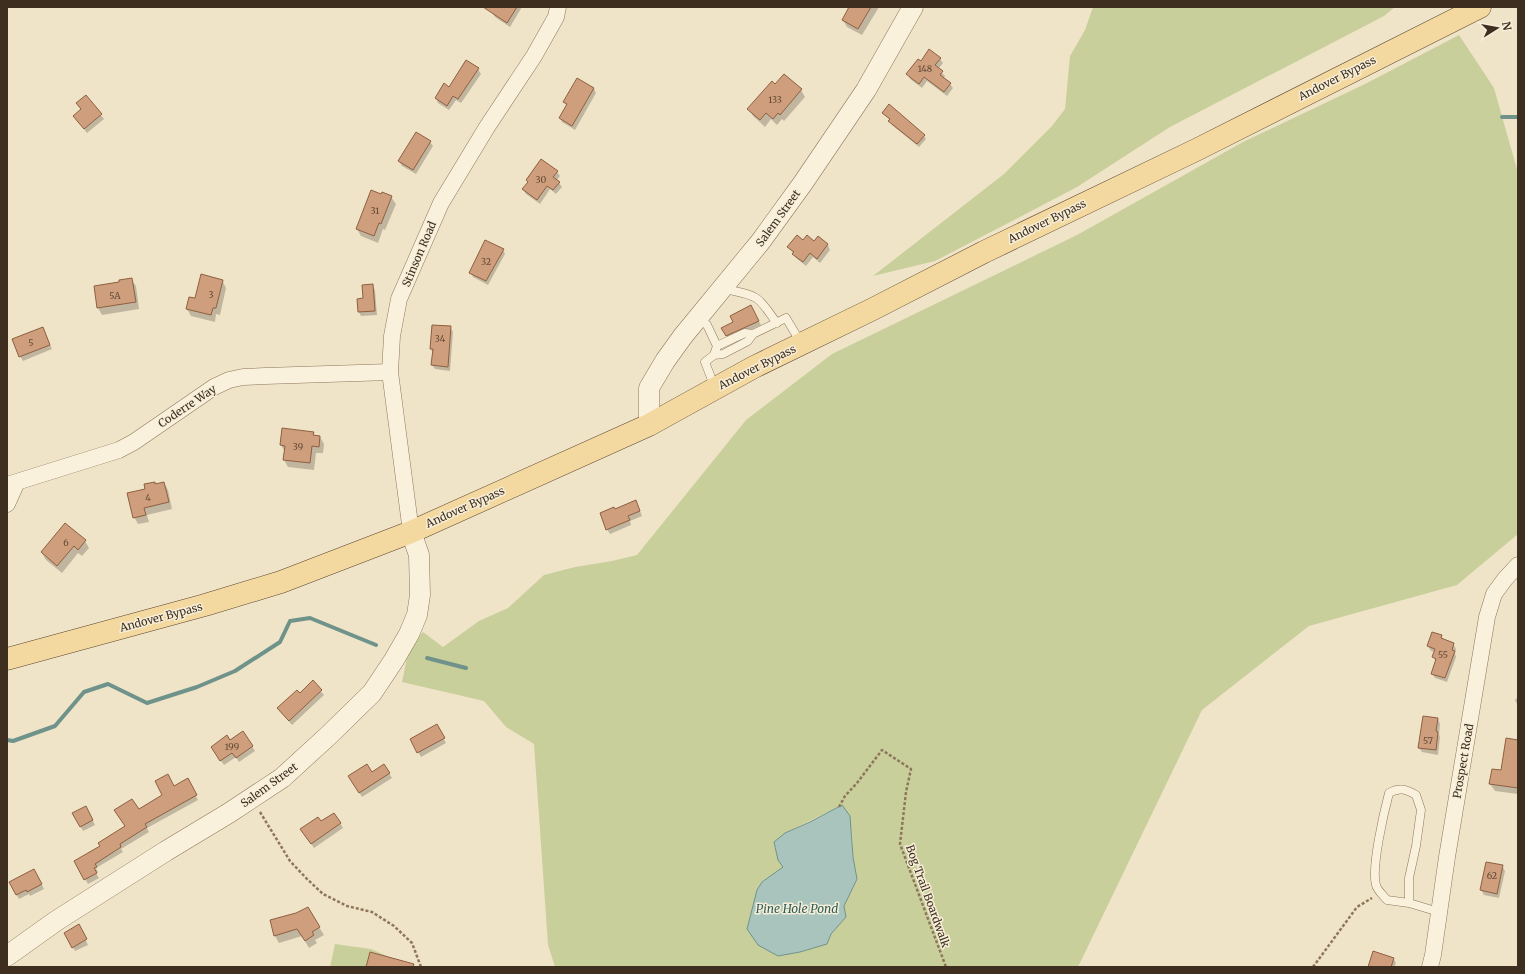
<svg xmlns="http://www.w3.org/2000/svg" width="1525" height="974" font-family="Merriweather,serif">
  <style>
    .green { fill: #c9cf9b; fill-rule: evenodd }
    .water { fill: #a9c4bc; stroke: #6f938a }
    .shadow { fill: #0003 }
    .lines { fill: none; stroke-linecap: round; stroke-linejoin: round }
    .stream { stroke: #6f938a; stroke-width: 4 }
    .building { fill: #cf9f7d; stroke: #8d5f41 }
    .service-casing { stroke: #8d765c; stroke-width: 9 }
    .minor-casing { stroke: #8d765c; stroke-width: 17 }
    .tertiary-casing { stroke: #8d765c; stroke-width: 21 }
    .primary-casing { stroke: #5b4430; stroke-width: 23 }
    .path { stroke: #8d765c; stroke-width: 2.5; stroke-dasharray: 3 2; stroke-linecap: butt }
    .service { stroke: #faf1dc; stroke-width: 8 }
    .minor { stroke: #faf1dc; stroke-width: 16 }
    .tertiary { stroke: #faf1dc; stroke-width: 20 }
    .primary { stroke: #f3d9a0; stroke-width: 22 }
    .labels { text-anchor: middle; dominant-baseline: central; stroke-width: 3; stroke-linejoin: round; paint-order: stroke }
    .number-label { font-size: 9px; fill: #624a37 }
    .street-label { font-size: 11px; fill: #3d2e20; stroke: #f7eed8 }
    .water-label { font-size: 12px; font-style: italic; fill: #2f5d5a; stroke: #f7eed8 }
  </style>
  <rect width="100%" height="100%" fill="#f0e4c8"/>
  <path class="green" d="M1093 7H1395L1384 16 1170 127 1077 187 1016 219 935 261 873 276 1004 174 1052 126 1065 109 1070 56 1085 30Z
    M1459 35 1494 88 1518 173V534L1457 585 1309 626 1202 710 1078 967H555L548 945 534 744 506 727 484 701 402 682 409 648 423 632 443 647 479 621 508 608 544 575 575 567 612 561 637 555 746 420 832 354 1077 235 1243 142 1365 84ZM842 805 852 832 853 857 857 879 844 906 846 917 831 934 827 944 800 952 778 956 754 907 757 890 762 882 783 867 785 833Z
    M335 944 371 949 413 967H330Z"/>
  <path class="water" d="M842 805 850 816 853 857 857 879 844 906 846 917 831 934 827 944 800 952 778 956 758 945 747 929 757 890 762 882 783 867 778 860 774 842 785 833 810 822Z"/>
  <path class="shadow" d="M495 7H522L510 27 495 17 492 12Z
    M847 7H879L862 35 847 27 843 20 849 10Z
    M940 59 943 63 938 69 945 76 943 79 950 84 953 88 947 96 927 81 922 88 910 79 908 74 921 62Z
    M478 69 481 74 461 103 456 100 449 110 438 103 436 98Z
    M577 79 594 89 596 93 575 130 562 122 560 118 567 106 564 102Z
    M775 85 801 90 805 97 784 121 782 119 777 125 771 119 765 127 753 116 749 109Z
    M86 96 104 119 87 133 74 116 81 110 77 103Z
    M883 113 924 136 926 139 919 147 892 125 890 120Z
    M417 133 430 142 433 146 416 174 402 166 399 161Z
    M557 172 560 176 557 180 562 187 556 194 550 189 540 204 526 194 523 189 528 183 527 180Z
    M391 197 396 204 385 230 383 229 378 243 361 236 357 229Z
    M818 237 828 245 830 250 820 263 813 257 806 266 796 258 789 247 803 242H814Z
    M503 250 505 254 488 285 473 277 471 273Z
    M131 279 136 286 139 309 102 315 98 308Z
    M222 280 226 288 220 315 216 314 215 322 191 316 187 309 196 299Z
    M372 285 375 290 377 315 361 316 359 312Z
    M753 311 761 325 729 340 723 328Z
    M450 327 453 332 450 371 435 369 432 365 433 354 431 349Z
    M43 329 52 349 23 361 20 356Z
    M313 433 315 437H320L324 444 323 453H316L314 470 288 467 284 460 285 452 281 445Z
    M164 483 168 490 172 509 147 515 149 522 138 524 134 517 146 490Z
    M638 506 642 516 630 521 631 525 610 534 607 529 615 510Z
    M85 541 89 548 82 556 78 553 62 573 46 560 42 553Z
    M1441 636 1443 640 1453 644 1456 649 1455 653 1456 657 1447 682 1435 678 1432 674 1436 661 1433 657 1435 652 1431 651 1428 646Z
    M313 682 324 695 292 725 278 709 299 694Z
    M1518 697V706L1515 700Z
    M1438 719 1440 724 1439 734 1440 737 1438 755 1422 752 1419 748Z
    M437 726 446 743 421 757 411 740Z
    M243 732 255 751 239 762 236 757 224 765 214 751Z
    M1518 741V794L1495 791 1490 784 1502 771Z
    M384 765 392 778 362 797 350 776 372 773Z
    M187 780 198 800 147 828 149 832 121 849 123 852 96 868 98 872 96 873 99 878 88 884 75 862 101 846 126 827 138 811Z
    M86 807 95 825 83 831 74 814Z
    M321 823H340L343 828 314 848 304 834Z
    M1502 866 1505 871 1499 898 1484 895 1481 890Z
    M34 870 44 889 30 896 29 894 19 899 10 883Z
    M307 908 324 935 315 940 317 943 309 948 302 936 279 943 275 936 271 920 296 914Z
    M81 930 88 945 75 951 65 933Z
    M1393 958 1396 963 1394 967H1369Z"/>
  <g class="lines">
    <path class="stream" d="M1502 117H1518
      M427 658 466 668
      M7 740 13 741 55 726 84 692 108 684 147 703 197 687 235 671 280 642 290 621 310 618 376 645"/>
  </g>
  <path class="building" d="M483 7H517L507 23Z
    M849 7H871L858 29 842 20Z
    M929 49 941 58 935 65 943 71 940 75 951 83 944 92 924 77 919 84 906 74 918 59 921 61Z
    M466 60 479 68 458 99 453 96 447 106 435 98 444 83 449 87Z
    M784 74 802 89 780 115 778 113 773 119 766 113 760 120 747 109 772 81 775 84Z
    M577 78 594 88 572 126 559 118 567 104 563 102Z
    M86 95 102 114 84 129 73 116 81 109 76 103Z
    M889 104 925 135 917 144 888 121 890 119 882 113Z
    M416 132 431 141 413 170 398 161Z
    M541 159 558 171 553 177 560 182 553 190 547 186 537 200 522 189 528 182 526 180Z
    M371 190 381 194 382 192 392 196 381 224 379 223 374 236 356 229Z
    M797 235 803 240 807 235 814 241 818 236 828 244 817 259 810 253 803 262 792 254 794 252 787 247Z
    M485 240 504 249 486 281 469 273Z
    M201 274 223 280 216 308H213L211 315 186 309 189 297 195 298Z
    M132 278 136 302 97 308 94 286 119 282V280Z
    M373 284 375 311 358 312 357 299 363 298 362 285Z
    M751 305 759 321 726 336 721 328 733 322 730 316Z
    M432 325 451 326 448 367 431 365 433 349H430Z
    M43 327 50 345 19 357 12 339Z
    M282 428 314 432 313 435 320 436 319 447 312 446 310 463 283 460 285 446 280 445Z
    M155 482V484L164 482 169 502 144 508 146 515 133 518 127 493 145 489 144 484Z
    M636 500 640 511 628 516 630 520 606 530 600 513 614 507 615 509Z
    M65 523 86 540 78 550 74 546 57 566 41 552Z
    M1432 632 1442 635 1441 638 1454 643 1452 650 1455 651 1445 678 1431 674 1436 659 1432 657 1435 649 1427 646Z
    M313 680 322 690 289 721 277 708 297 690 300 693Z
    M1423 716 1438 718 1436 731 1438 732 1436 750 1418 748Z
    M437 724 445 738 417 753 410 739Z
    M243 731 253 746 236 758 232 753 220 761 211 747 227 735 230 740Z
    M1506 738 1518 740V788L1489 784 1492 769 1501 770Z
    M367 764 372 772 384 764 390 773 359 793 348 776Z
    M168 774 174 786 188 778 197 795 145 824 147 827 120 844 121 847 95 864 97 867 94 868 97 873 84 880 74 861 100 846 98 843 125 826 114 810 132 799 139 809 162 795 155 781Z
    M86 806 93 820 80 827 72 813Z
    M334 813 341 823 311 844 300 829 318 817 321 821Z
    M1486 862 1503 865 1497 894 1480 890Z
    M34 869 42 884 27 892 26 890 16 895 9 882Z
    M308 907 320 927 312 932 314 935 305 941 297 929 274 936 270 920 296 913Z
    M79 924 87 939 72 948 64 933Z
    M1373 951 1394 958 1391 967H1368Z
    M370 952 414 964 413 967H366Z"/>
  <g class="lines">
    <g class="service-casing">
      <path id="service" d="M723 288C734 292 746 292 756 298 764 303 771 316 777 323
        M698 318 707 325 717 346
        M714 355 717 346 745 333 753 334
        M715 388 705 362 714 355 723 354 748 341 753 334 786 318 801 343
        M1409 903 1387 900C1383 895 1377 890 1376 885 1371 868 1384 812 1389 793 1399 787 1406 789 1416 795L1421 810 1416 846 1409 878V903L1439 912"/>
    </g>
    <g class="minor-casing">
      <path id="minor" d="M7 485 119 450 134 442 214 387 229 380 243 377 265 376 390 372
        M7 504 17 482
        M411 532 390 372 392 336 399 299 441 203 487 127 534 56 556 17 558 7
        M1430 967 1433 955 1447 857 1487 617 1494 594 1505 579 1518 565"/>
    </g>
    <g class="tertiary-casing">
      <path id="tertiary" d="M649 425V388L665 361 683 336 761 241 803 183 866 90 913 7
        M7 956 56 921 166 851 229 813 282 778 328 736 372 693 394 660 409 634 417 615 420 595 419 555 411 532"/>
    </g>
    <g class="primary-casing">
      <path id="primary" d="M7 659 205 605 281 582 411 532 649 425 754 367 873 309 984 252 1196 150 1480 7"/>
    </g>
    <path class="path" d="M839 807 845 796 857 783 882 750 911 769 906 792 900 844 946 967
      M260 812 290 861 307 879 323 894 347 906 372 912 394 926 412 943 421 967
      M1313 967 1357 907 1372 898"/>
    <use href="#service" class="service"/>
    <use href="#minor" class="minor"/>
    <use href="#tertiary" class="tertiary"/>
    <use href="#primary" class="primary"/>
  </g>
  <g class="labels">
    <g class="number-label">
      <text x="925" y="68">148</text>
      <text x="775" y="99">133</text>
      <text x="541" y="179">30</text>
      <text x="375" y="210">31</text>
      <text x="486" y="261">32</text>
      <text x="211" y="294">3</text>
      <text x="115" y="295">5A</text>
      <text x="440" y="338">34</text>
      <text x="31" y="342">5</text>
      <text x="298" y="446">39</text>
      <text x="148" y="497">4</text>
      <text x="66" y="542">6</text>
      <text x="1443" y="654">55</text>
      <text x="1428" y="740">57</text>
      <text x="232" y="746">199</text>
      <text x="1492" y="875">62</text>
    </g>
    <g class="street-label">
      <text transform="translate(1337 78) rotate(-27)">Andover Bypass</text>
      <text transform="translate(778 218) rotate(-54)">Salem Street</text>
      <text transform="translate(1047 221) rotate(-26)">Andover Bypass</text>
      <text transform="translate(419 254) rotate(-67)">Stinson Road</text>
      <text transform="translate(757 367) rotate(-27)">Andover Bypass</text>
      <text transform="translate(187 406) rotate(-34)">Coderre Way</text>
      <text transform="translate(465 507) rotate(-24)">Andover Bypass</text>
      <text transform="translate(161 617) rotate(-15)">Andover Bypass</text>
      <text transform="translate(1463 761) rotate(-80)">Prospect Road</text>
      <text transform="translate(269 785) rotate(-36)">Salem Street</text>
      <text transform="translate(928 896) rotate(70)">Bog Trail Boardwalk</text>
    </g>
    <g class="water-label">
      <text x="797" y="908">Pine Hole Pond</text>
    </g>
  </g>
  <rect width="1525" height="974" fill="none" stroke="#3d2e20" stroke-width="16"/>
  <g transform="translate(1497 28) rotate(79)" stroke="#f7eed8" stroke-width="3" paint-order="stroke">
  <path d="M0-3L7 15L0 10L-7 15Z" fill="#3d2e20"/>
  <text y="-6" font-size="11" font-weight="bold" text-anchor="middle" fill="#3d2e20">N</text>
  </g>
</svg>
